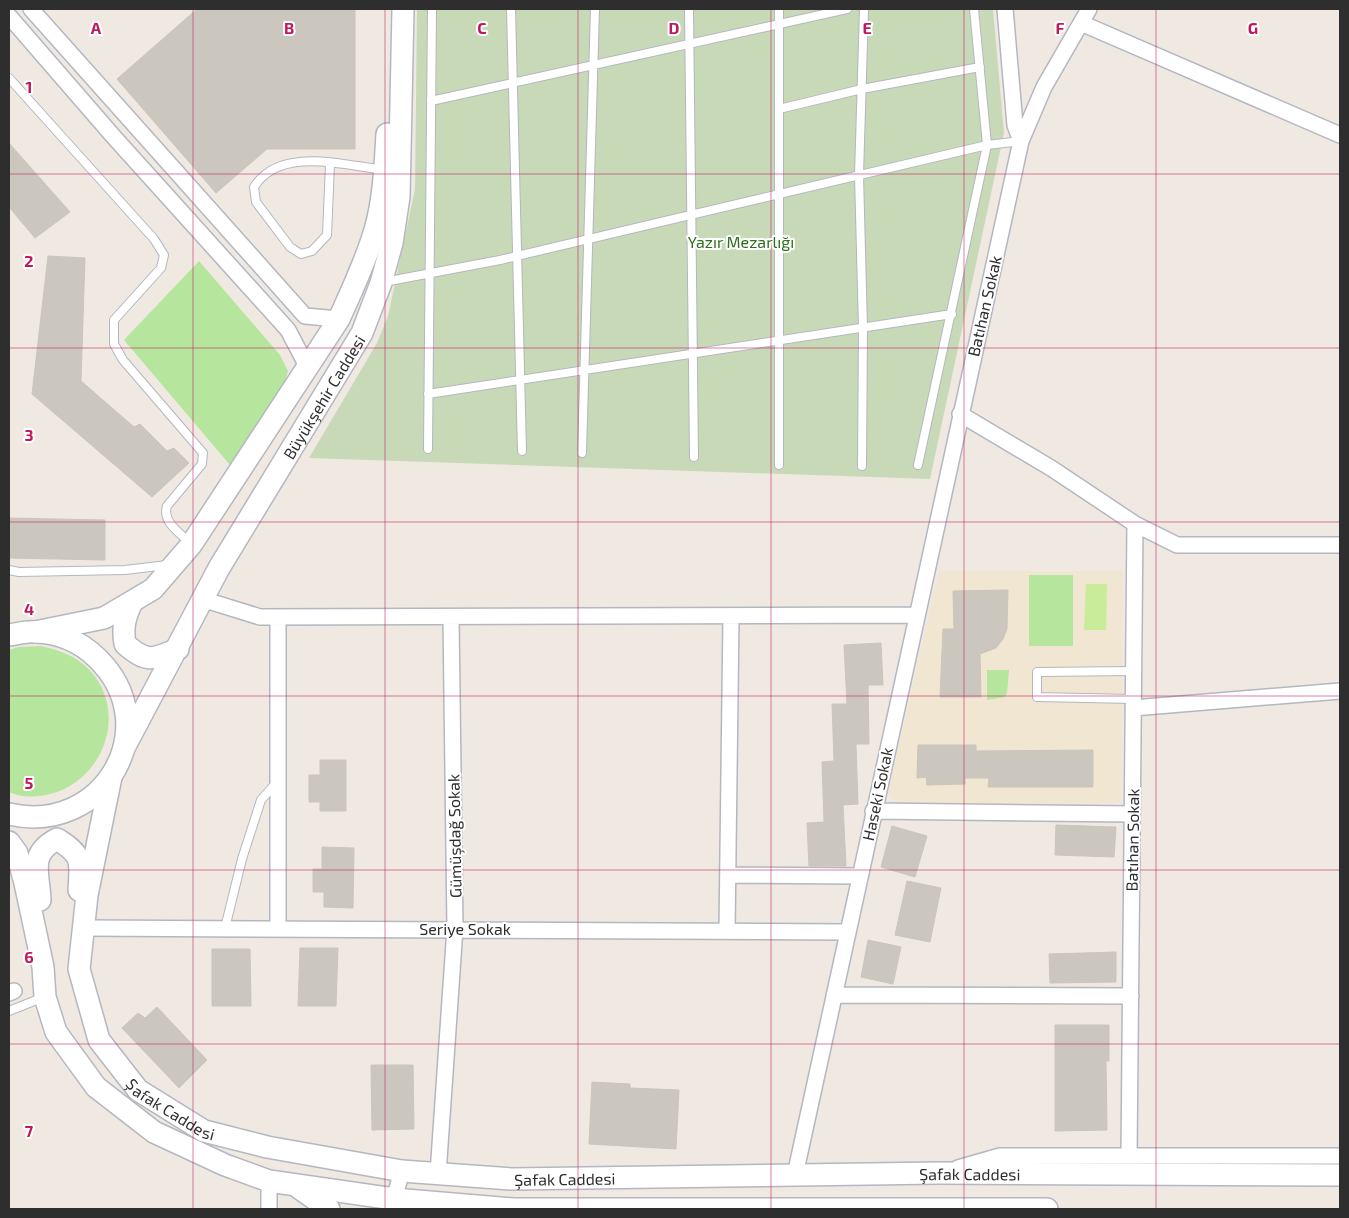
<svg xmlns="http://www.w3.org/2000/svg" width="1349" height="1218" font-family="'Exo 2',sans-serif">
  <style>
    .education { fill: #f0e6d1 }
    .green { fill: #b6e59e }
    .cemetery { fill: #c8d9b8 }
    .pitch { fill: #c9ec9a }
    .building { fill: #cbc7bf; stroke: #cbc5ba }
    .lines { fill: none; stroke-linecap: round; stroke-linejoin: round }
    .lane-casing { stroke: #b4b7c1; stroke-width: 10 }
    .street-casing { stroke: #b4b7c1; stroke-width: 18 }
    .secondary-casing { stroke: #b4b7c1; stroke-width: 24 }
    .lane { stroke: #fff; stroke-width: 8 }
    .street { stroke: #fff; stroke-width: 15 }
    .secondary { stroke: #fff; stroke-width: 21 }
    .grid { fill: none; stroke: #c2185b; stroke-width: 1; stroke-opacity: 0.55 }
    .labels { text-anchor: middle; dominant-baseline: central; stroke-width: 4; stroke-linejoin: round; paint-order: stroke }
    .park-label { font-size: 16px; fill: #2c6e1b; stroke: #fff }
    .street-label { font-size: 16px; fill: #2e2e2e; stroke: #fff }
    .grid-label { font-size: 16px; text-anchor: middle; font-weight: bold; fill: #c2185b; stroke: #fff; stroke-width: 4; stroke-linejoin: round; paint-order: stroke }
  </style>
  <rect width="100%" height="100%" fill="#efe9e1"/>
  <path class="education" d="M939 571H1123L1121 803 897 804 888 794Z"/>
  <path class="green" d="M199 261 280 355 288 371 283 388 230 465 124 340Z
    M1029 575H1073V646H1029Z
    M41 646C57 650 71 654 83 664 131 704 107 780 50 794 37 797 21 798 9 792V650L18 647Z
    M987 670H1009L1007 693 1005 697 987 700Z"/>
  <path class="cemetery" d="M417 9H993L1004 133 930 479 309 458 377 343 388 316 415 189Z"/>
  <path class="pitch" d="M1086 584H1107L1106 630H1084Z"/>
  <path class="building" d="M197 9H355V149H267L216 193 117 79Z
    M9 143 70 212 35 238 9 207Z
    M48 256 85 258 81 381 134 427 140 424 167 451 174 448 189 463 152 497 32 394Z
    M9 518 105 520V560L9 558Z
    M1008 590 1007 629 1003 639 996 648 980 654 981 697H940L943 629H954L953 591Z
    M881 643 883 685H868L869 744H856L858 804 843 805 846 866H809L807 823 824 822 822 762 834 761 832 704H847L844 645Z
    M918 745H976V751L1093 750V787H988L989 778H965V784L927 785 926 777 917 778Z
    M320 760H346V811H320V802H309V775H320Z
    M1056 825 1116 827 1114 857 1055 855Z
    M892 826 927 836 915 877 881 867Z
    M322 847 354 848 353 908 324 907V892H313V869H322Z
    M907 881 941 888 930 942 895 935Z
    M868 940 901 947 893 984 861 977Z
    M300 948H338L336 1006H298Z
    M212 949H250L251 1006H212Z
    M1116 952V982L1050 983 1049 954Z
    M157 1007 207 1060 179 1088 122 1028 138 1013 145 1018Z
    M1055 1025H1109V1061H1106L1107 1130 1055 1131Z
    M371 1065H413L414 1129 372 1130Z
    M592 1082 630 1084V1088L679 1090 676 1149 589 1144Z"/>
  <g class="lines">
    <g class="lane-casing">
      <path id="lane" d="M511 9 522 451
        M689 9 694 457
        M9 78 154 239 164 255 161 268 114 320V344L123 360 203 453 202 464 167 506C162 522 179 532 190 543
        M431 101 847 9
        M779 109 862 89 980 67
        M330 164 327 235 312 251 301 254 290 247 256 202 254 187C280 146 343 165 384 170
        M384 282 500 260 987 145 1021 141
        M428 394 952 314
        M428 449 432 9
        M582 453 595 9
        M779 465V9
        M918 465 987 145 974 9
        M862 466 863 328 859 175 864 9
        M9 570 19 572 125 570 167 565
        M1133 699 1037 697V672L1134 671
        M225 928 242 859 261 800 277 782
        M9 1011 44 997"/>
    </g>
    <g class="street-casing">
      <path id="street" d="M31 9 305 316 339 319
        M1005 9 1015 125 1021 141
        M9 16 113 136 288 330 308 368
        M1081 23 1340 135
        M960 414 1051 468 1135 524 1177 545H1340
        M202 599 260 617 916 615
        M278 617V928
        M1133 708 1340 691
        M873 811 1132 814
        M728 875 859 876
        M83 928 847 932
        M727 931 731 616
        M9 993 14 991
        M834 995 1131 996
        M1129 1156 1135 524
        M958 1168 1000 1156H1340
        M438 1174 455 928 451 617
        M795 1175 1021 141 1044 87 1089 9
        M394 1208V1199L402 1171
        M269 1209V1181"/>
    </g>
    <g class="secondary-casing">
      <g id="secondary">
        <path d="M132 602C125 617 122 627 125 644 147 663 152 660 178 649"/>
        <path d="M35 632 104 618 153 589 191 545 339 319C352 290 366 261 375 230 384 199 385 166 387 134"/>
        <path d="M9 635C17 634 27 631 35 632 58 632 81 642 97 658 167 726 104 836 9 814"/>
        <path id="s1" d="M124 748 219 568 362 333 381 283 392 243 399 197 403 9"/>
        <path id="s2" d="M111 777 87 895 79 969 99 1040 138 1090 204 1131 267 1147 402 1171 512 1179 939 1173 1340 1175"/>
        <path d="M9 842 17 853 25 883 43 967 45 997 56 1032 96 1087 154 1132 225 1165 269 1181 394 1199 514 1209H1047"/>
        <path d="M40 900C39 873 28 854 57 839 83 855 81 861 79 890"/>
        <path d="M299 1188 329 1209"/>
      </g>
    </g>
    <use href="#lane" class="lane"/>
    <use href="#street" class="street"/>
    <use href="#secondary" class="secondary"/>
  </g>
  <path class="grid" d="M193 9V1209M385 9V1209M578 9V1209M771 9V1209M964 9V1209M1156 9V1209M9 174H1340M9 348H1340M9 522H1340M9 696H1340M9 870H1340M9 1044H1340"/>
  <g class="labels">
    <g class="park-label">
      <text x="741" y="241">Yazır Mezarlığı</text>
    </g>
    <g class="street-label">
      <text transform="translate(984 306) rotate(-77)">Batıhan Sokak</text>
      <text stroke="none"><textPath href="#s1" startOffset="404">Büyükşehir Caddesi</textPath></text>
      <text transform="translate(877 794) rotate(-78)">Haseki Sokak</text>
      <text transform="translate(454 836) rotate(-91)">Gümüşdağ Sokak</text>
      <text transform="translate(1132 840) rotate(-89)">Batıhan Sokak</text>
      <text x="465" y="928">Seriye Sokak</text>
      <text stroke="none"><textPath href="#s2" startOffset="370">Şafak Caddesi</textPath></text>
      <text stroke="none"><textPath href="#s2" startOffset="1180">Şafak Caddesi</textPath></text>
      <text stroke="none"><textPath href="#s2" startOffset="775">Şafak Caddesi</textPath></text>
    </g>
  </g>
  <g class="grid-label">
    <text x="96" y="34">A</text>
    <text x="289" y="34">B</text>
    <text x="482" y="34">C</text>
    <text x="674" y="34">D</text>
    <text x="867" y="34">E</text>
    <text x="1060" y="34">F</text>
    <text x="1253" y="34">G</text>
    <text x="29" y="93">1</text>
    <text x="29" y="267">2</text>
    <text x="29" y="441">3</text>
    <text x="29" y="615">4</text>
    <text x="29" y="789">5</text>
    <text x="29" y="963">6</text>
    <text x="29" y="1137">7</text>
  </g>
  <rect width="1349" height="1218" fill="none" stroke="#2e2e2e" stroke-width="20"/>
</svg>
